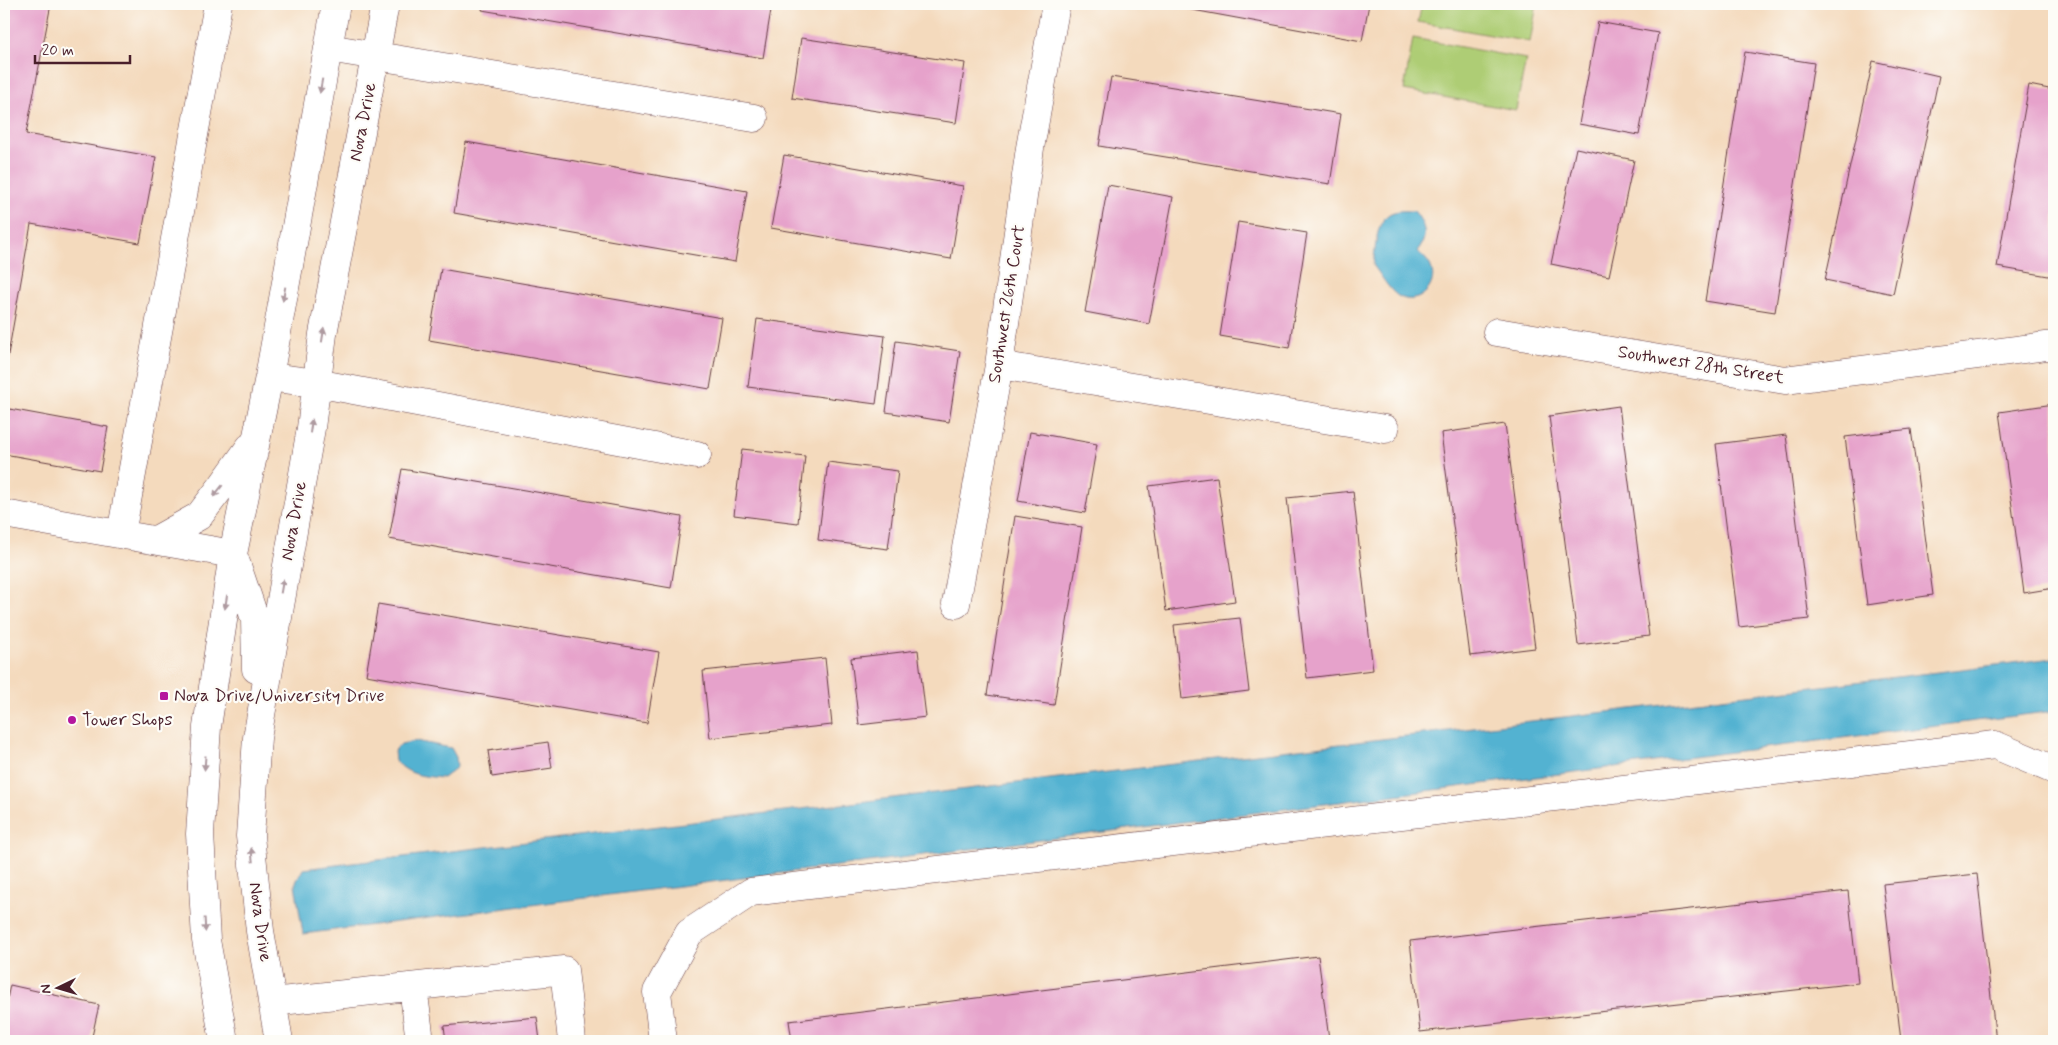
<svg xmlns="http://www.w3.org/2000/svg" width="2058" height="1045" font-family="Mynerve,sans-serif">
  <style>
    .green { fill: #aecd74; stroke: #7c7650 }
    .water { fill: #53b2d1; stroke: #4e687e }
    .building { fill: #e6a2cb }
    .lines { fill: none; stroke-linecap: round; stroke-linejoin: round }
    .minor-casing { stroke: #643b41; stroke-width: 29 }
    .minor { stroke: #fff; stroke-width: 28 }
    .oneway { fill: #ae9aa0 }
    .poi-dot { fill: #b5179e; stroke: #fdfcf7; stroke-width: 2 }
    .labels { text-anchor: middle; dominant-baseline: central; stroke-width: 4.5; stroke-linejoin: round; paint-order: stroke }
    .street-label { font-size: 18px; fill: #4a1f2b; stroke: #fdfcf7 }
    .poi-label { font-size: 18px; fill: #4a1f2b; stroke: #fdfcf7; text-anchor: start }
  </style>
  <rect width="100%" height="100%" fill="#fdfcf7"/>
  <filter id="ink" filterUnits="userSpaceOnUse"><feTurbulence type="fractalNoise" baseFrequency=".02" numOctaves="2"/><feDisplacementMap in="SourceGraphic" scale="10" xChannelSelector="R" yChannelSelector="G"/><feConvolveMatrix kernelMatrix="1 2 1 2 8 2 1 2 1" color-interpolation-filters="sRGB"/></filter>
  <filter id="wash" filterUnits="userSpaceOnUse"><feTurbulence type="fractalNoise" baseFrequency=".0096" numOctaves="4" result="noise"/><feDisplacementMap in="SourceGraphic" scale="20" xChannelSelector="R" yChannelSelector="G"/><feGaussianBlur stdDeviation="1.12" result="paint"/><feColorMatrix in="noise" values="0 0 0 0 0 0 0 0 0 0 0 0 0 0 0 0 0 1.4 0 .05"/><feComposite in="paint" operator="in"/></filter>
  <g filter="url(#wash)">
    <rect width="100%" height="100%" fill="#f4dabd"/>
    <path class="green" d="M1422 4H1537L1530 42 1418 22Z
      M1413 38 1526 59 1516 110 1404 90Z"/>
    <path class="water" d="M1414 211C1425 224 1429 237 1417 251 1423 256 1430 262 1432 270 1437 289 1416 307 1398 296 1388 289 1381 275 1373 265 1376 249 1375 217 1394 212 1400 210 1408 211 1414 211Z
      M2054 658V711L303 934 295 884 303 869Z
      M416 741 451 748 456 757 457 767 443 778C422 776 411 776 395 761L394 751 401 744Z"/>
    <g id="blocks">
      <path class="building" d="M4 4H51L26 134 156 157 140 243 31 224 5 372Z
        M483 4H772L763 58 482 10Z
        M1160 4H1369L1362 41Z
        M1598 22 1658 33 1639 135 1579 124Z
        M801 38 965 63 956 123 792 98Z
        M1745 52 1814 63 1775 312 1705 301Z
        M1873 61 1939 76 1893 294 1825 280Z
        M1111 77 1341 114 1330 184 1099 146Z
        M2029 85 2054 90V277L1997 267Z
        M466 142 747 191 735 262 454 213Z
        M1576 148 1634 160 1609 276 1551 264Z
        M784 155 963 186 951 259 771 228Z
        M1108 185 1173 197 1149 324 1085 312Z
        M1238 222 1307 233 1289 348 1220 336Z
        M441 269 722 318 710 389 429 340Z
        M757 319 885 336 876 404 748 387Z
        M896 341 960 351 949 422 886 412Z
        M2054 404V588L2024 593 1999 412Z
        M1619 406 1649 636 1578 645 1549 416Z
        M4 408 108 427 100 471 4 454Z
        M1505 424 1535 648 1470 656 1441 433Z
        M1911 429 1933 595 1867 605 1845 437Z
        M1030 432 1097 444 1085 513 1018 501Z
        M1786 435 1809 619 1739 627 1716 444Z
        M742 449 805 456 798 523 734 515Z
        M828 462 898 471 888 549 818 540Z
        M402 469 682 517 671 588 389 539Z
        M1217 477 1235 601 1166 611 1149 486Z
        M1353 491 1373 670 1307 678 1287 498Z
        M1015 516 1082 527 1054 705 987 695Z
        M378 604 659 652 647 723 366 675Z
        M1240 618 1249 691 1182 699 1174 625Z
        M918 650 926 717 859 725 851 658Z
        M825 658 832 725 710 738 703 671Z
        M548 742 552 768 492 777 488 751Z
        M1977 874 1996 1041H1901L1883 884Z
        M1848 891 1858 983 1420 1032 1410 941Z
        M1318 956 1329 1039 1312 1041H792L789 1021Z
        M10 985 99 1005 91 1041H4V1013Z
        M537 1017 540 1041H446L444 1026Z"/>
    </g>
  </g>
  <g filter="url(#ink)">
    <use href="#blocks" fill-opacity="0" stroke="#643b41" stroke-width="1"/>
    <g class="lines">
      <g class="minor-casing">
        <path id="minor" d="M328 48 754 118
          M1497 332 1785 380 2054 345
          M999 365 1385 429
          M269 377 316 383 697 455
          M4 514 233 554
          M121 534 218 4
          M156 540 199 516 222 486 250 447
          M235 560 255 619 256 669
          M956 604 999 365 1030 148 1056 4
          M413 987 420 1041
          M272 1002 564 970 572 1041
          M224 1041 206 940 200 834 207 727 233 554 269 377 336 4
          M279 1041 260 931 250 836 257 738 311 428 323 334 385 4
          M663 1041 657 992 689 933 751 892 1995 745 2054 770"/>
      </g>
      <use href="#minor" class="minor"/>
    </g>
    <defs><path id="oneway-solid" d="M-6-.8H1V-3.2L6.5 0L1 3.2V.8H-6Z" transform="scale(1.25)"/></defs>
    <g class="oneway">
      <use href="#oneway-solid" transform="translate(321 86) rotate(100)"/>
      <use href="#oneway-solid" transform="translate(284 294) rotate(100)"/>
      <use href="#oneway-solid" transform="translate(323 335) rotate(-81)"/>
      <use href="#oneway-solid" transform="translate(311 426) rotate(-82)"/>
      <use href="#oneway-solid" transform="translate(218 491) rotate(128)"/>
      <use href="#oneway-solid" transform="translate(282 586) rotate(-80)"/>
      <use href="#oneway-solid" transform="translate(226 602) rotate(99)"/>
      <use href="#oneway-solid" transform="translate(205 763) rotate(94)"/>
      <use href="#oneway-solid" transform="translate(252 855) rotate(-96)"/>
      <use href="#oneway-solid" transform="translate(205 925) rotate(87)"/>
    </g>
  </g>
  <g class="poi-dot">
    <rect x="159" y="691" width="10" height="10" rx="2.5"/>
    <circle cx="72" cy="720" r="5"/>
  </g>
  <g class="labels">
    <g class="street-label">
      <text transform="translate(363 122) rotate(-79)">Nova Drive</text>
      <text transform="translate(1007 304) rotate(-81)">Southwest 26th Court</text>
      <text transform="translate(1701 365) rotate(9)">Southwest 28th Street</text>
      <text transform="translate(294 521) rotate(-80)">Nova Drive</text>
      <text transform="translate(260 922) rotate(82)">Nova Drive</text>
    </g>
    <g class="poi-label">
      <text x="174" y="696">Nova Drive/University Drive</text>
      <text x="82" y="720">Tower Shops</text>
    </g>
  </g>
  <rect width="2058" height="1045" fill="none" stroke="#fdfcf7" stroke-width="20"/>
  <g transform="translate(58 988) rotate(265)" stroke="#fdfcf7" stroke-width="4" paint-order="stroke">
  <path d="M0-4L9 19L0 12L-9 19Z" fill="#4a1f2b"/>
  <text y="-8" font-size="14" font-weight="bold" text-anchor="middle" fill="#4a1f2b">N</text>
  </g>
  <path d="M35 55v8h95v-8" fill="none" stroke="#4a1f2b" stroke-width="2.5"/>
  <text x="42" y="55" font-size="15" fill="#4a1f2b" stroke="#fdfcf7" stroke-width="4" paint-order="stroke">20 m</text>
</svg>
